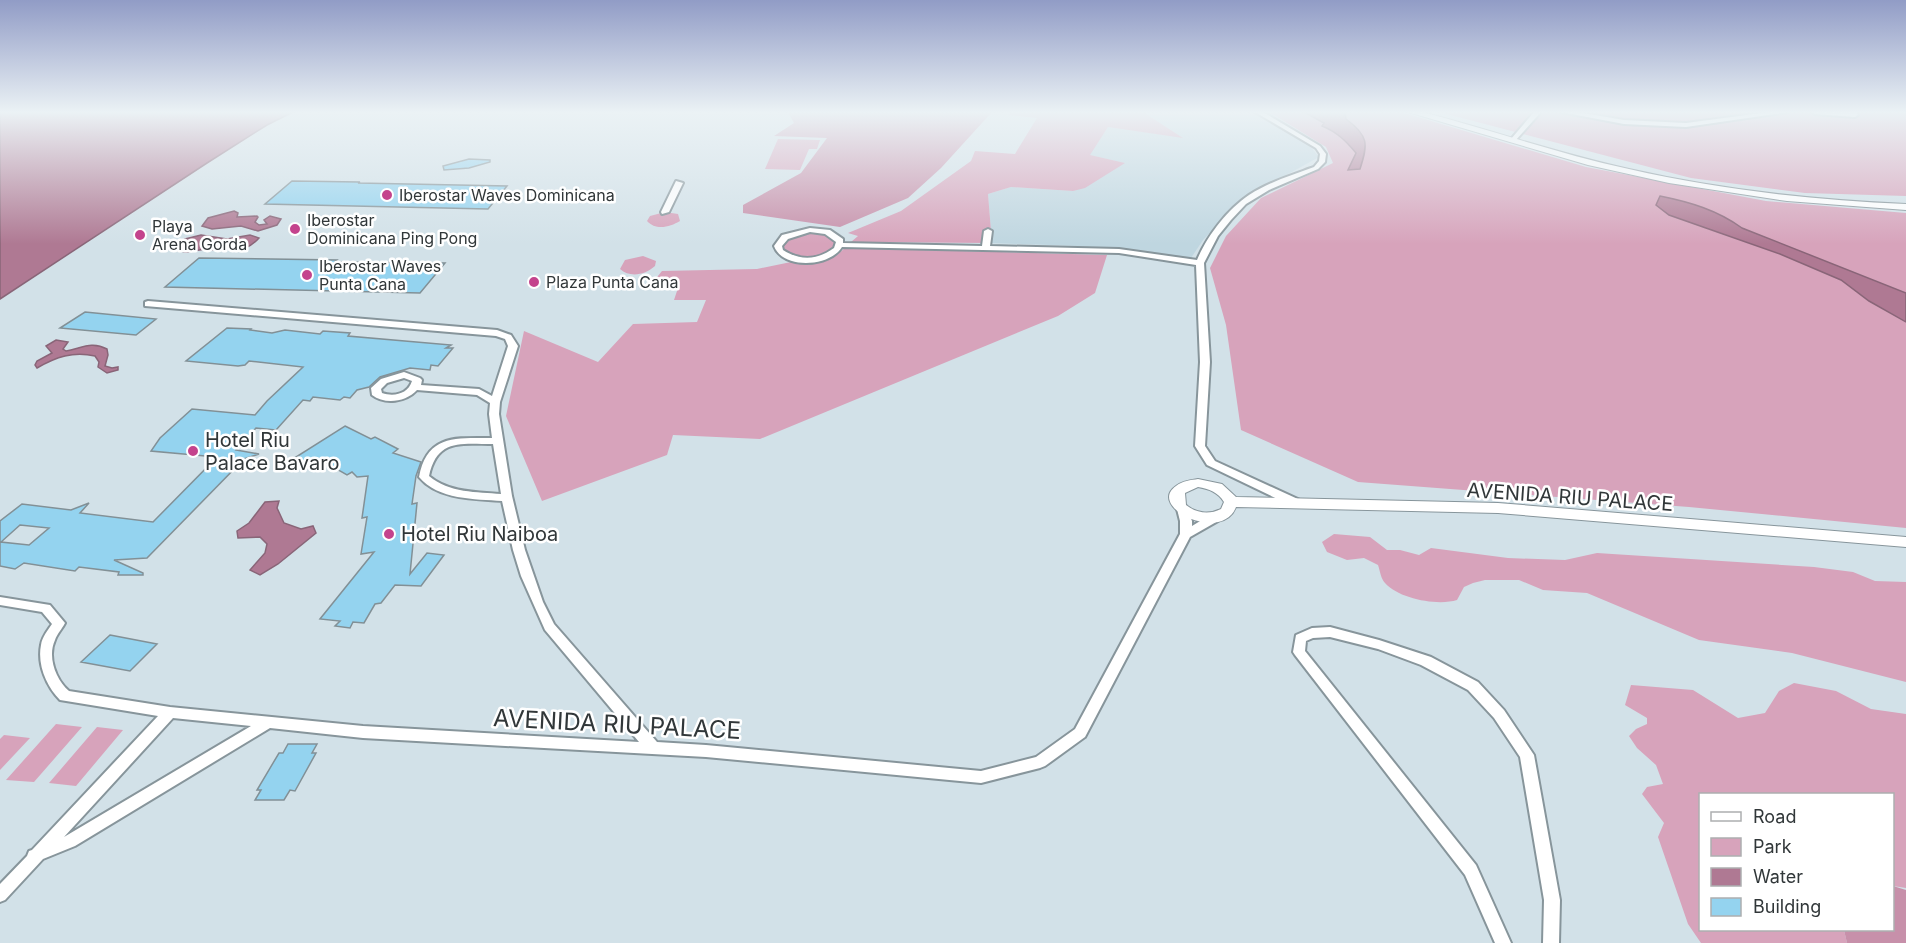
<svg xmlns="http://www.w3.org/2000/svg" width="1906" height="943" font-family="Inter,sans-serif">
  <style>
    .built { fill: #bfd6e0 }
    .green { fill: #d7a3bb }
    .forest { fill: #c790aa }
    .water { fill: #af7993; stroke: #896578; stroke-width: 1.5 }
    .building { fill: #94d3ef; stroke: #829096; stroke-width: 1.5; fill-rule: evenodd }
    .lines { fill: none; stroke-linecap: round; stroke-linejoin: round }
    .street-casing { stroke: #87959b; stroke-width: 4 }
    .secondary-casing { stroke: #87959b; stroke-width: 2 }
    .street { fill: #fff; fill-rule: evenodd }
    .secondary { fill: #fff; fill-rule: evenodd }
    .poi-dot { fill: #c4438d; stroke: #fff; stroke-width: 2 }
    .labels { text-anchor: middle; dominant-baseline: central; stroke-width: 5; stroke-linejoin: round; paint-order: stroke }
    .far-poi-label { font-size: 16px; fill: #313739; stroke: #fff; text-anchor: start }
    .poi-label { font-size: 20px; fill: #313739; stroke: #fff; text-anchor: start }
    .street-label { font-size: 20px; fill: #313739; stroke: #fff }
    .near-street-label { font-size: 24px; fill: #313739; stroke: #fff }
  </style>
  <rect width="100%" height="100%" fill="#d2e1e8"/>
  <path class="built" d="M1143 112H1256L1307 142 1319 157 1243 199 1203 240 1191 258 1078 246 992 243 988 194 1011 187 1073 191 1124 163 1089 155 1108 127 1181 137Z"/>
  <path class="green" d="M1011 112H1143L1183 138 1108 127 1090 155 1125 163 1085 188 1073 191 1011 187 988 194 992 243 851 242 858 236 848 233 901 211 971 161 975 151 1015 154 1037 118 1009 115Z
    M1269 112H1401L1586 167 1766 201 1906 213V528L1689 507 1358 482 1241 430 1226 325 1210 268 1226 236 1261 198 1333 163 1326 147Z
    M1439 112H1906V196L1805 193 1691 178Z
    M778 139 820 140 817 149H809L800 170 765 169Z
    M665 212 678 214 680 221C670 227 656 231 647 221L650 216Z
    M802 231 827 232 840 245 822 259 837 255 845 248 1107 255 1095 293 1058 316 760 439 673 435 667 455 542 501 506 416 524 331 598 362 633 324 697 322 706 300H674L678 288 649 287 662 271 757 269 791 262 807 263 810 260 785 256 780 241Z
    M643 256 656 261 655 266C645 275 630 278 620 269L625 260Z
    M1334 534 1370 537 1387 550H1400L1419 555 1431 548 1508 558 1565 560 1597 553 1814 567 1853 572 1875 581 1906 582V682L1792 653 1699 640 1587 593 1543 590 1519 580H1485L1473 583 1464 587 1457 600C1438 606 1399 599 1385 583 1381 579 1380 571 1378 565L1364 558 1347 560 1327 552 1322 542Z
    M1794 683 1836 691 1871 709 1906 714V888L1893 886 1892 794H1700V930H1844L1847 943H1701L1688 924 1658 837 1664 823 1642 794 1647 787 1663 784 1656 765 1637 748 1629 736 1636 729 1647 724V718L1625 705 1631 685 1693 690 1738 718 1765 713 1779 691Z
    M56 724 82 727 34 782 6 780Z
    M97 727 123 730 76 786 49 783Z
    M4 735 30 738 0 770V739Z"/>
  <path class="forest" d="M788 112H992L941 168 908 198 840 227 743 213V205L801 173 827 138 774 136 794 123Z
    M1893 886 1906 890V943H1847L1844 930H1892Z"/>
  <path class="water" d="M0 112H293L267 125 207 163 0 299Z
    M1304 112H1348L1345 113 1346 119C1369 136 1368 144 1360 169L1348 170 1356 153C1346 141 1337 132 1322 126L1324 123Z
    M1660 196C1690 202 1717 210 1742 228L1906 293V322L1869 301 1841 280 1780 254 1669 215 1656 205Z
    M234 211 238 213 237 217 257 216 258 217 255 222 259 225 267 224 264 220 270 216 281 219 277 225 258 231 241 226 212 229 202 226 208 218Z
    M201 235 227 239 250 235 259 238C252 246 240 253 230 248L243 243 245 240 215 250 206 249 186 252 175 250V245L185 239Z
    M56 340 68 342 63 349 66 351C82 348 92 341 107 349L108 355 105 366 112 368 118 367V370L107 373 98 367 99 362 95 356C73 351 56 357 37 368L35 365 37 361 52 353 46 346Z
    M279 501 277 508 284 523 301 529 313 526 316 533 278 564 260 575 250 570 265 553 267 544 260 537 238 538 237 531 249 523 265 502Z"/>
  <path class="building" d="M469 159 490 160V162L469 168 444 170 443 166Z
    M292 181 360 182 358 183 507 186 488 209 265 204Z
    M199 258 337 260 335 262 445 263 420 293 165 287Z
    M85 312 156 319 136 335 60 328Z
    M227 328 251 329 250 330 272 333 285 330 320 334 323 331 350 333 348 336 451 345 446 348H453L438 366 431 365 430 370 410 368 380 377 369 387 357 390 350 398 344 397 340 400 313 397 310 401 303 400 276 430 256 428 236 450 259 454 244 459 147 558 114 560 143 573V575H118L119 572 79 567 75 571 24 563 15 569 0 566V521L22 504 71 510 89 503 80 513 153 522 217 457 151 451 160 438 192 409 255 415 267 401 303 367 249 361 245 365 238 366 186 361ZM20 525 49 528 29 545 1 542Z
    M345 426 371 439 375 437 398 449 393 453 421 462 416 476 412 504 417 503 410 574 427 553 444 555 421 586 395 585 381 603 375 604 364 623 353 622 350 628 335 626 340 621 320 619 374 552 361 554 367 517 362 518 368 476 357 477 352 472 347 475 321 460 311 466 296 457Z
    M110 635 157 644 130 671 81 662Z
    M288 744H317L312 753H316L295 791 290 790 284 800H255L261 790H257L279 753H283Z"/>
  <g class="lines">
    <g class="street-casing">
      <path id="street" d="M1255 112H1263L1320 146 1326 154 1325 162 1318 169 1269 190 1246 204 1231 220 1218 236 1204 263 1210 362 1205 446 1215 461 1300 500 1301 503 1300 506H1292L1207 465 1195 446 1200 362 1196 265 1119 253 842 247C830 267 783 270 774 246L782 235 810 228 830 230 843 239V243L982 246 984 231 988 229 992 231 990 246 1119 249 1197 260C1207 236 1227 210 1249 195 1269 182 1292 175 1314 167L1319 161 1320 154 1316 148ZM810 232 825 234 836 242 834 248C818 260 800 261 783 250L782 246 788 239Z
        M1534 112H1541L1515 141H1511V139Z
        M1561 112H1577L1624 120 1686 123 1769 112H1788L1686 127 1624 124Z
        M1812 112H1856L1858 115 1855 117 1815 114Z
        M676 181 683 183 669 212 662 214 661 212Z
        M148 301 497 330 511 335 518 346 500 402 499 414 512 496 525 550 543 602 554 624 657 742 706 745 981 771 1036 757 1075 729 1180 534V521L1177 509 1178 506H1186L1192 521V526L1210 515H1218L1220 518 1218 521 1190 537 1085 737 1045 766 1040 768 981 783 706 757 363 738 270 728 75 846 43 859 5 900 0 902V884L27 856 29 851 32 850 158 716 60 700C47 687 37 665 41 645 42 637 48 630 52 624L42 612 0 605V597L50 605 65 623C62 629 57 634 55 640 47 657 56 680 69 691L170 707 363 726 639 742 545 630 521 576 513 550 502 501C475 499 438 500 419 477 427 434 456 438 492 438L489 414 490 403 477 395 417 390C406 402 385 405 372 395L371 388 381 379 404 372 420 378 422 380 421 385 479 389 492 396 508 346 505 339 496 336 145 306V302ZM404 378 412 381C408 394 394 397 382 393L381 389 387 383ZM493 444 501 494C477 492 449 493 429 476 437 438 462 444 493 444ZM173 718 251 726 64 837Z
        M1330 627 1379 640 1431 657 1478 682 1504 710 1534 755 1560 900 1559 943H1543L1544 900 1520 757 1494 718 1468 690 1421 665 1378 649 1330 637 1313 638 1306 641 1305 651 1476 865 1511 943H1495L1465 875 1295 655 1293 652 1296 635 1312 628Z"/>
    </g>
    <g class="secondary-casing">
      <path id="secondary" d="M1408 112H1422C1492 130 1559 154 1629 169 1721 190 1813 200 1906 204V210L1787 201 1669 183 1588 165Z
        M1198 479 1222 484 1236 497 1498 503 1906 537V547L1498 513 1236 507C1222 544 1146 507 1176 486 1182 481 1191 480 1198 479ZM1198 487C1209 489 1218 492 1224 502L1221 509C1209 515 1196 513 1186 505L1185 493Z"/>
    </g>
    <use href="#street" class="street"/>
    <use href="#secondary" class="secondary"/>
  </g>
  <linearGradient id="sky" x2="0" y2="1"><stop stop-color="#919cc6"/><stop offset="0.46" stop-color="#ebf2f5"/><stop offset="1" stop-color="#ebf2f5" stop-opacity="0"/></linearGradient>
  <rect width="1906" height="244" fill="url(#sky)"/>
  <g class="poi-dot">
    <circle cx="387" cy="195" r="6"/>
    <circle cx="295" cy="229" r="6"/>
    <circle cx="140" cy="235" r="6"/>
    <circle cx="307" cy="275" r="6"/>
    <circle cx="534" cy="282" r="6"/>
    <circle cx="193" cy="451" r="6"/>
    <circle cx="389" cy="534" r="6"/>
  </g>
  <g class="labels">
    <g class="far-poi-label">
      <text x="399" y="195">Iberostar Waves Dominicana</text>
      <text x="307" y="220">Iberostar<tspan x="307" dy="18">Dominicana Ping Pong</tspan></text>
      <text x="152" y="226">Playa<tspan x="152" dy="18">Arena Gorda</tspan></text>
      <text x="319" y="266">Iberostar Waves<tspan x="319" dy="18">Punta Cana</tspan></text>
      <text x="546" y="282">Plaza Punta Cana</text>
    </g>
    <g class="poi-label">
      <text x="205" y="440">Hotel Riu<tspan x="205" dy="23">Palace Bavaro</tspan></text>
      <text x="401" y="534">Hotel Riu Naiboa</text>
    </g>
    <g class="street-label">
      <text transform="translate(1570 497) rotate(4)">AVENIDA RIU PALACE</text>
    </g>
    <g class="near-street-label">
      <text transform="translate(617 724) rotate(3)">AVENIDA RIU PALACE</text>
    </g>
  </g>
  <rect x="1699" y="793" width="195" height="138" fill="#ffffff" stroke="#adafb0" stroke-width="1.5"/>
  <rect x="1711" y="812" width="30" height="9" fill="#ffffff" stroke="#adafb0" stroke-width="1.5"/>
  <text x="1753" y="823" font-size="18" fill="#313739">Road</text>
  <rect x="1711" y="838" width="30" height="18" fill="#d7a3bb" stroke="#adafb0" stroke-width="1.5"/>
  <text x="1753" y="853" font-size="18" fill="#313739">Park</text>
  <rect x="1711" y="868" width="30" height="18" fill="#af7993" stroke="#adafb0" stroke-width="1.5"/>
  <text x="1753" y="883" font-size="18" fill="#313739">Water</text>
  <rect x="1711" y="898" width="30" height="18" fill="#94d3ef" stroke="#adafb0" stroke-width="1.5"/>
  <text x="1753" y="913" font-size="18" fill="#313739">Building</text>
</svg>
